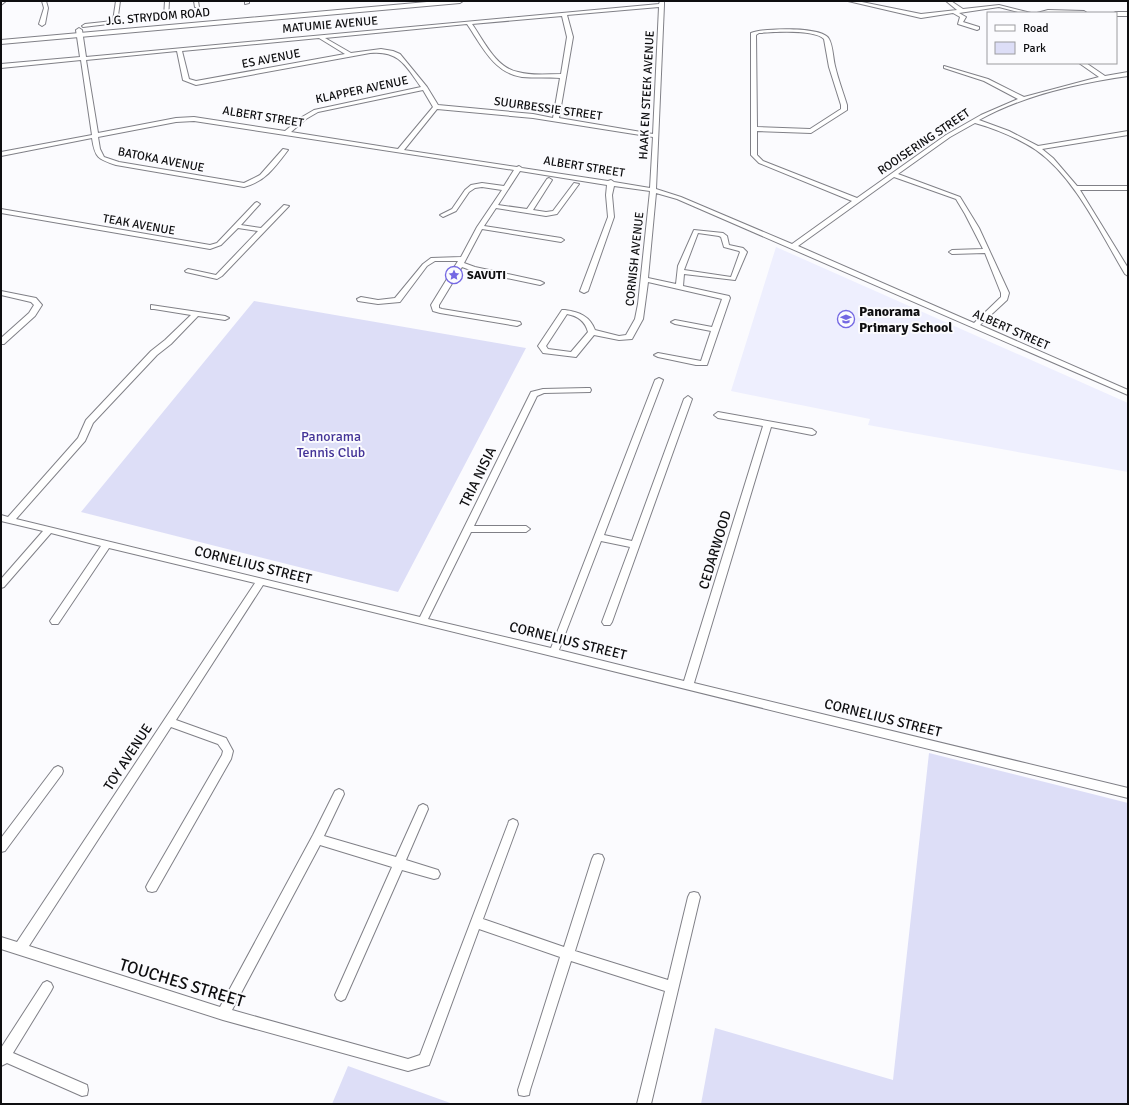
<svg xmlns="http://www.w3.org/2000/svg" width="1129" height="1105" font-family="Signika,sans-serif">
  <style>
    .built { fill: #eeeffe }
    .green { fill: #dddef7 }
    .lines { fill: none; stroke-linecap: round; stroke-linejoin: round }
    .street-casing { stroke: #808087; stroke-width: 2 }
    .secondary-casing { stroke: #808087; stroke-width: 2 }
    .street { fill: #fff; fill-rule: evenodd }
    .secondary { fill: #fff; fill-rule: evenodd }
    .labels { text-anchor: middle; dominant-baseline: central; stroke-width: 4; stroke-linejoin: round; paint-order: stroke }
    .far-street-label { font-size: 12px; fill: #0e0e10; stroke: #fbfbfe }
    .far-poi-label { font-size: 12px; font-weight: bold; fill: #0e0e10; stroke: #fbfbfe; text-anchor: start }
    .poi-label { font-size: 14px; font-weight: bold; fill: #0e0e10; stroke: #fbfbfe; text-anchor: start }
    .park-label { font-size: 14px; fill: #433397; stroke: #fbfbfe }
    .street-label { font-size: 14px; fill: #0e0e10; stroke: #fbfbfe }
    .near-street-label { font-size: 17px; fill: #0e0e10; stroke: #fbfbfe }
  </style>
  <rect width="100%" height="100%" fill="#fbfbfe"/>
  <path class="built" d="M776 247 1128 403V472L868 425 870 419 731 391Z"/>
  <path class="green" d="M254 301 526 348 398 592 81 512Z
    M929 753 1128 803V1104H701L715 1028 893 1080Z
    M348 1066 453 1104H332Z"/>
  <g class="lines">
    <g class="street-casing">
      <path id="street" d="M1 1H6L1 5Z
        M42 1H46L48 8 45 24 42 26 39 24 44 8Z
        M116 1H120L117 23 83 27 82 26 85 24 113 21Z
        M165 1H169L168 19 138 22V20L140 19 164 17Z
        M194 1H198L199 7H195Z
        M245 1H249V3L245 4Z
        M660 1H664V5L656 189 681 197 792 244 852 201 759 163 751 155V33C763 28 823 26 829 39 833 46 833 58 835 66 838 79 843 92 847 105V110L811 133 757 131V155L763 161 857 198 946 135 981 115 1018 99 984 81 944 68V66L988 79 1024 97 1099 77 1079 63H1086L1105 76 1128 72V76C1078 83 1024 95 979 120L1009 131 1038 146 1128 131V135L1042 149 1053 158 1077 186H1128V190H1080L1128 268V276L1125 274C1101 234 1075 177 1036 150 1018 138 996 129 975 123L950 137 898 174 960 197 979 228 1009 293 1007 300 980 325 1128 390V395L677 199 656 193 648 278 676 284 678 266 694 230 723 233 727 236 729 245 743 248 747 252 735 280 684 274 683 286 729 296 730 298 707 365H696L658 357 654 355 658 353 701 361 711 331 675 324 671 322 675 320 712 327 722 299 648 282 643 319 632 339 619 340 594 335 576 357 543 353 538 346 562 310H565C579 312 590 316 595 330L619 336 626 335 635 319 638 304 650 191 614 186 612 195 614 217 588 291 584 293 580 291 608 217 606 195 607 185 520 171 498 205 527 209 547 179 549 178 552 180 533 210 546 212 553 211 574 183 579 184 557 214 546 216 496 208 484 226 561 238 564 240 561 242 482 229 464 263 475 267 540 281 544 283 540 285 473 271 462 267 439 305V308L442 309 520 322 521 324 517 326 440 313 433 311 431 305 458 261H435L427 266 400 302 378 304 358 301 357 299 361 297 378 300 395 298 423 264 431 258 461 257 477 227 502 190 482 187 475 188 469 192 456 211 443 217 440 215 452 209 465 190 471 185 482 183 504 186 514 170 194 121 176 122 98 137 100 149 104 157 119 162 244 183 260 175 283 149 288 150C276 166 265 182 244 187L116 165C98 159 95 158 92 138L1 156V152L92 135 81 60 1 68V64L80 57 76 30 79 28 82 30 86 57 659 4ZM659 7 653 134 559 118 573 37 567 15ZM562 16 567 37 561 74C547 74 532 76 518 72 496 68 484 41 472 24ZM467 24C482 46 494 73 522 77 535 78 548 77 560 78L553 118 533 114 438 105 427 87 400 54 393 51 381 49 351 53 325 38ZM759 33C773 32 814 29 824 39L829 67 841 105V109L810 129 757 127 756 35ZM319 38 345 54 196 81 189 79 182 51ZM177 51 183 80 196 85 370 53C399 50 406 66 421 87L314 110 302 117 285 131 194 117 176 118 98 133 86 60ZM423 90 433 107 398 149 291 132 306 119 318 112ZM437 109 533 118 653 137 650 188 614 182 611 180 608 181 522 168 519 166 517 167 404 150ZM894 177 956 199 965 214 983 249 952 250 949 252 952 254 985 253 1001 293V297L974 323 798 246ZM698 233 719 236 721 237 724 247 739 251 740 252 731 277 684 270ZM567 314C578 316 585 321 588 332L571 352 548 349 546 346Z
        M848 1H857L921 14 957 10 946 1H951L963 9 999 5 1031 13H1022L999 7 959 13 966 17 963 22 979 27V29L977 30 958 24 960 17 953 13 921 18Z
        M1048 10 1084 11 1087 13H1037Z
        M1116 12H1128V16H1116V13H1114Z
        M257 202 260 204 259 205 241 225 261 228 284 205 289 206 222 276 217 279 186 272 185 271 188 269 216 275 258 231 238 228 221 245 210 249 1 213V209L210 245 217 243 255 203Z
        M1 291 36 298 42 305 35 316 4 344H1V338L29 313 34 305 31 302 1 295Z
        M151 305 225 316 229 318 225 320 198 316 171 344 157 355 93 423 85 441 16 519 420 617 531 392 543 389 587 388H590L591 390 590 392 544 393 537 396 474 526H526L530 529 526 532H471L428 619 551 648 655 380 659 378 663 380 604 535 632 541 684 399 688 396 692 399 612 622 610 625H604L602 622 630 547 601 541 559 650 684 681 763 426 718 418 714 415 718 412 812 429 816 432 815 434 812 435 771 427 694 683 1128 788V798L263 585 176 720 226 738 233 751 231 759 156 891 152 892 148 891 146 887 148 883 222 755 223 751 218 744 171 727 29 946 220 1007 313 835 335 791 339 789 343 791 344 794 324 836 396 857 419 806 423 804 427 806 428 809 406 860 438 870 440 874 438 878 434 879 402 870 345 999 341 1001 337 999 335 995 392 867 320 845 232 1010 408 1059 420 1055 508 824 509 821 513 819 517 821 518 824 483 919 564 947 592 859 594 855 598 854 602 855 604 859 575 951 668 980 688 897 690 893 694 892 698 893 700 897 651 1104H637L665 991 571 961 530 1090 529 1095 524 1096 519 1095 518 1090 560 957 479 929 429 1065 408 1071 223 1020 1 949V937L17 942 255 583 109 548 58 624H52L50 621 52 618 101 546 51 533 4 587 1 588V579L43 531 1 521V515L8 517 78 438 86 420 151 351 165 340 191 315 154 309H151Z
        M58 766 62 768 63 771 62 774 5 851 1 852V838L54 768Z
        M47 981 51 983 53 987 51 991 13 1053 87 1085 88 1090 87 1095 82 1096 7 1063 1 1066V1048L43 983Z"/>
    </g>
    <g class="secondary-casing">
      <path id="secondary" d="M438 1H463L460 3 1 44V40Z"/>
    </g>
    <use href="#street" class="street"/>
    <use href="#secondary" class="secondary"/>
  </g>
  <defs>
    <g id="sight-ring" transform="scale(0.9)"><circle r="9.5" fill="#fbfbfe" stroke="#7468e3" stroke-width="1.5"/><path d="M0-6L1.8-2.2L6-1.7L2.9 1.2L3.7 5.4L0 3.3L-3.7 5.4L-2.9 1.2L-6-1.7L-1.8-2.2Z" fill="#7468e3"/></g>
    <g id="school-ring" transform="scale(0.9)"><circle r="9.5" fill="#fbfbfe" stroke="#7468e3" stroke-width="1.5"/><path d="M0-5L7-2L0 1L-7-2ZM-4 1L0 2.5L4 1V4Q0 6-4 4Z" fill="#7468e3"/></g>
  </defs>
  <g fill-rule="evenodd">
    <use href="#sight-ring" x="454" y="275"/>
    <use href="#school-ring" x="846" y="319"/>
  </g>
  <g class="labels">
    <g class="far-street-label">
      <text transform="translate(158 17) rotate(-5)">J.G. STRYDOM ROAD</text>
      <text transform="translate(330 25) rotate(-5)">MATUMIE AVENUE</text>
      <text transform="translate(271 59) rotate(-11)">ES AVENUE</text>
      <text transform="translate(362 90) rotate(-12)">KLAPPER AVENUE</text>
      <text transform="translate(647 95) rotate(-87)">HAAK EN STEEK AVENUE</text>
      <text transform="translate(548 109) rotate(8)">SUURBESSIE STREET</text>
      <text transform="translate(263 117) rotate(9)">ALBERT STREET</text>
      <text transform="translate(924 142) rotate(-34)">ROOISERING STREET</text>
      <text transform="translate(161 160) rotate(11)">BATOKA AVENUE</text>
      <text transform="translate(584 167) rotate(9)">ALBERT STREET</text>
      <text transform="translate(139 225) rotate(10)">TEAK AVENUE</text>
      <text transform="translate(635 259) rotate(-84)">CORNISH AVENUE</text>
      <text transform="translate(1011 330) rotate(24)">ALBERT STREET</text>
    </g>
    <g class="far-poi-label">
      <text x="467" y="275">SAVUTI</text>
    </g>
    <g class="poi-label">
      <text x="859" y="311">Panorama<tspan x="859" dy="16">Primary School</tspan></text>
    </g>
    <g class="park-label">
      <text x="331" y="436">Panorama<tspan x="331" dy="16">Tennis Club</tspan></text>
    </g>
    <g class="street-label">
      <text transform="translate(478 477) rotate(-64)">TRIA NISIA</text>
      <text transform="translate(715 550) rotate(-73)">CEDARWOOD</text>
      <text transform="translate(253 565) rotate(14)">CORNELIUS STREET</text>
      <text transform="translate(568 641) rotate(14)">CORNELIUS STREET</text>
      <text transform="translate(883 718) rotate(14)">CORNELIUS STREET</text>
      <text transform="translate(128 757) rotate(-57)">TOY AVENUE</text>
    </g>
    <g class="near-street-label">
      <text transform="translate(182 983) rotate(17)">TOUCHES STREET</text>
    </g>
  </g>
  <rect width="1129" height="1105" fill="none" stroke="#0e0e10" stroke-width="4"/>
  <rect x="987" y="12" width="130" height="52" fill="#fbfbfe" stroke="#9c9c9f"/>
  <rect x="995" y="25" width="20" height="6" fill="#ffffff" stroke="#9c9c9f"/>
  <text x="1023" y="32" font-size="12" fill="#0e0e10">Road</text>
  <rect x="995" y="42" width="20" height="12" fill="#dddef7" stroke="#9c9c9f"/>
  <text x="1023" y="52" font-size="12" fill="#0e0e10">Park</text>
</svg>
